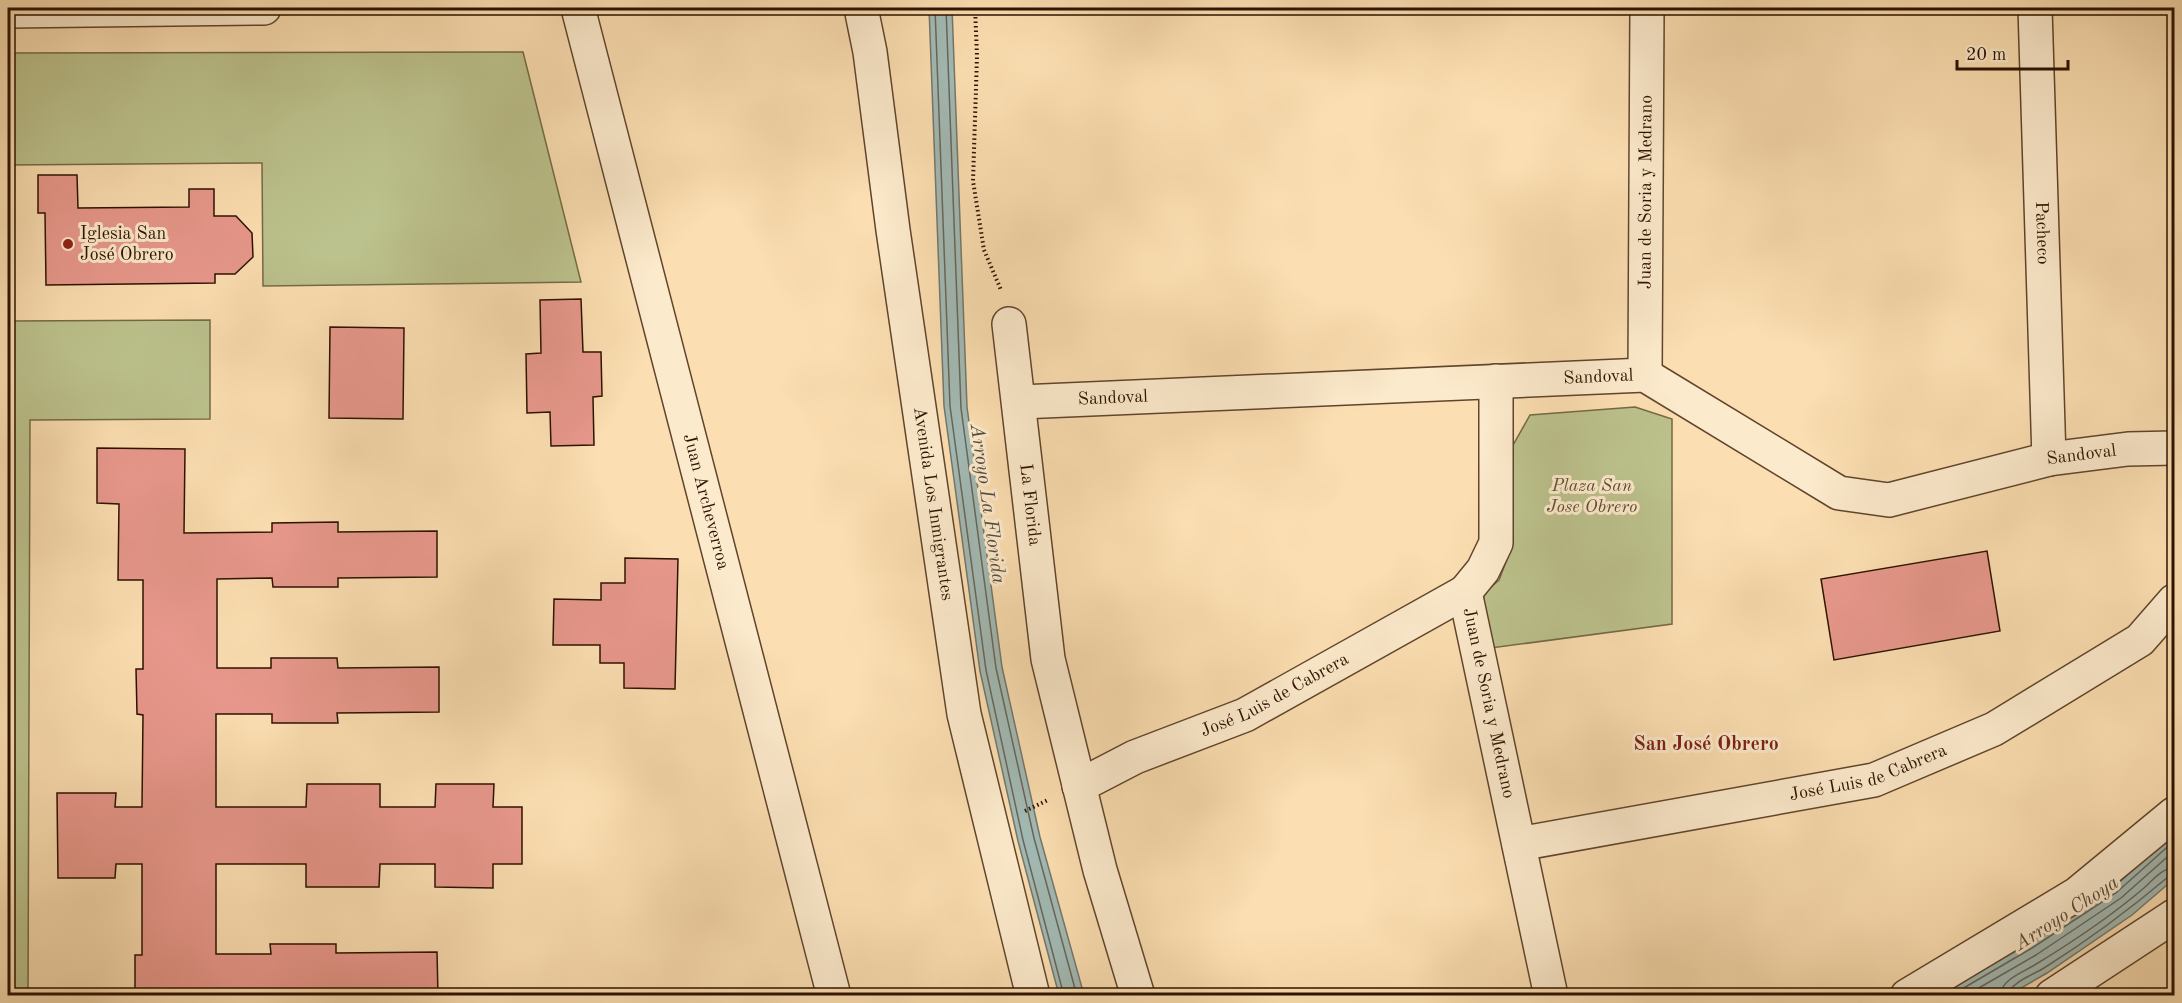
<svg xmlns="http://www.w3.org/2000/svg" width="2182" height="1003" font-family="'Old Standard TT',serif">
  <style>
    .green { fill: #bcc28d; stroke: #746a46; stroke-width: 1.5 }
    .water { fill: #a2bab5; stroke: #73776d; stroke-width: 1.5 }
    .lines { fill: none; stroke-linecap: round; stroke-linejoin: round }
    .shore { stroke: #67665a; stroke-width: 1.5 }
    .building { fill: #e8988c; stroke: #2c1200; stroke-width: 1.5 }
    .street-casing { stroke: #60452c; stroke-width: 36 }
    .path { stroke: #2c1200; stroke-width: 4; stroke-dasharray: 1.5 3; stroke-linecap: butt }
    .street { stroke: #fceacc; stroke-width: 33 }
    .poi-dot { fill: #8f2418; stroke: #fceacc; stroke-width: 2 }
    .labels { text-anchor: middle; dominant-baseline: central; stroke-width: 6; stroke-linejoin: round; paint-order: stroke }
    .street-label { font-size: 18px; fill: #2c1200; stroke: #fceacc }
    .poi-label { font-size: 18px; fill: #2c1200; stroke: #fceacc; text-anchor: start }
    .park-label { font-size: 18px; font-style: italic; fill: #5e5031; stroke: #fceacc }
    .water-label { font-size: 20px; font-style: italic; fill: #554d3f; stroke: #fceacc }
    .neighbourhood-label { font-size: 20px; font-weight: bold; fill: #7a1f14; stroke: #fceacc }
  </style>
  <rect width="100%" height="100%" fill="#fbdeb1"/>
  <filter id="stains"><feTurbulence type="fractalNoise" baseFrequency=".00333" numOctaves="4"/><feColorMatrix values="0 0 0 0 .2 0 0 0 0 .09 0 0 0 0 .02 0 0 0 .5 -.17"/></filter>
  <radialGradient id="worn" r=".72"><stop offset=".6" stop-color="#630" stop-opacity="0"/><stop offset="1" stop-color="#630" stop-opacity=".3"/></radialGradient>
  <path class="green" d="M523 52 581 282 263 286 262 163 8 165V53Z
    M210 320V419L30 420 28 995H8V321Z
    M1635 407 1672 419V624L1491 648 1483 594 1499 580 1512 546V447L1530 415Z"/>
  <path class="water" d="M929 8H952L967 407 1002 667 1040 837 1084 995H1059L1018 841 980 671 944 406Z
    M2174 833V879L2132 915 2047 973 2009 995 1938 996 2029 943 2114 887Z"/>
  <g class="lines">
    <path class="shore" d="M935 8 950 406 986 670 1023 840 1064 996
      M946 8 961 408 996 668 1034 838 1077 996
      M1950 996 2032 948 2117 892 2174 841
      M1965 996 2036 955 2121 898 2174 851
      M2000 996C2001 980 2021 973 2033 966 2071 943 2110 917 2144 888 2153 880 2162 868 2174 868
      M2008 996C2009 983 2033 975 2044 968 2087 941 2129 910 2168 877L2174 875"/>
  </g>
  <path class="building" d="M38 175H77L78 208 189 207V189H214V216H236L252 233 253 257 235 274H215V283L46 285 45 213H38Z
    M581 299 583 352H601L602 396 593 397 594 445 551 446 550 412 527 413 526 354 541 353 540 300Z
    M330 327 404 328 403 419 329 418Z
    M97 448 185 449 184 533 272 532V523L338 522V532L437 531V577L338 578V587H273L272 578 217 579V668H271V658H337L338 668 439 667V712L337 713 338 723H272V714H216V807H306L307 784H380V807H435L436 784H494L493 807H522V864H493V888L435 887V864H380L379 887H306V864H216V954H271L270 944H336V953L437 952 438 996H135V955H142V864H116L115 878H58L57 793H116L115 807H142L143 715 137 714 136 669H143V580H118L119 504 97 503Z
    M1987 551 2000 631 1834 660 1821 579Z
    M625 558 678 559 675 689 624 688V663H600V645H553L554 599 601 600V583H625Z"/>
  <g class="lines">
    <g class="street-casing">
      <g id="street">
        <path id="s1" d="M578 8 834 996"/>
        <path id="s2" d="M861 8 870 52 893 230 964 714 1033 996"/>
        <path id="s3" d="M2035 8 2049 459"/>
        <path d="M8 11 264 8"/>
        <path id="s4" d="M1009 324 1048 659 1100 870 1138 996"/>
        <path id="s5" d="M1645 375 1647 8"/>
        <path id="s6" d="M1496 381V543L1483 570 1465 592 1551 996"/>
        <path id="s7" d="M1020 402 1645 375 1839 493 1889 500 2049 459 2128 449 2174 448"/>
        <path id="s8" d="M1079 786 1135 757 1245 715 1465 592"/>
        <path id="s9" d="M1519 844 1874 780 1994 729 2140 640 2174 601"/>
        <path d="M1907 996 2077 894 2174 814"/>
        <path d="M2052 996 2174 916"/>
      </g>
    </g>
    <path class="path" d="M975 8 977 56 973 181 984 250 1001 290
      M1025 811 1048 800"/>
    <use href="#street" class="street"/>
  </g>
  <circle class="poi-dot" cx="68" cy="244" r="6"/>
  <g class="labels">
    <g class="street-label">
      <text stroke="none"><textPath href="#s5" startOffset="183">Juan de Soria y Medrano</textPath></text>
      <text stroke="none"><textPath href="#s3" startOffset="225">Pacheco</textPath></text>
      <text stroke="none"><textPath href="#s7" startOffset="579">Sandoval</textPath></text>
      <text stroke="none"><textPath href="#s7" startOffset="93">Sandoval</textPath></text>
      <text stroke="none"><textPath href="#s7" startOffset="1101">Sandoval</textPath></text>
      <text stroke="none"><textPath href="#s1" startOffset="510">Juan Archeverroa</textPath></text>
      <text stroke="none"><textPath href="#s2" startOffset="501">Avenida Los Inmigrantes</textPath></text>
      <text stroke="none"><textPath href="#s4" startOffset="182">La Florida</textPath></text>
      <text stroke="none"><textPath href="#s8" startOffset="216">José Luis de Cabrera</textPath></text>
      <text stroke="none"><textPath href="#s6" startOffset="334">Juan de Soria y Medrano</textPath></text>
      <text stroke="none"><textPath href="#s9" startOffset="357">José Luis de Cabrera</textPath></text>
    </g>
    <g class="poi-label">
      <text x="80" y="234">Iglesia San<tspan x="80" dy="21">José Obrero</tspan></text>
    </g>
    <g class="park-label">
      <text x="1592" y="486">Plaza San<tspan x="1592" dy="21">Jose Obrero</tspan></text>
    </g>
    <g class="water-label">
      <text transform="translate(987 504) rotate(82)">Arroyo La Florida</text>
      <text transform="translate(2067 914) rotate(-33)">Arroyo Choya</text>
    </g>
    <g class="neighbourhood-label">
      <text x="1706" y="745">San José Obrero</text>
    </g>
  </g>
  <rect width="2182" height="1003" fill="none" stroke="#fbdeb1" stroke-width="30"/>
  <rect x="9" y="9" width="2164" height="985" fill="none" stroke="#2c1200" stroke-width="3"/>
  <rect x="15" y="15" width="2152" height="973" fill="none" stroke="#2c1200" stroke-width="1.5"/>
  <path d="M1957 60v9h111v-9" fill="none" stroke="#2c1200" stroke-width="3"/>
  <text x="1966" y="60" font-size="18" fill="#2c1200" stroke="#fceacc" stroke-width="4.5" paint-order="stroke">20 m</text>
  <rect width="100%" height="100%" filter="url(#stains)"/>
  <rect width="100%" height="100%" fill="url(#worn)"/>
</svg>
